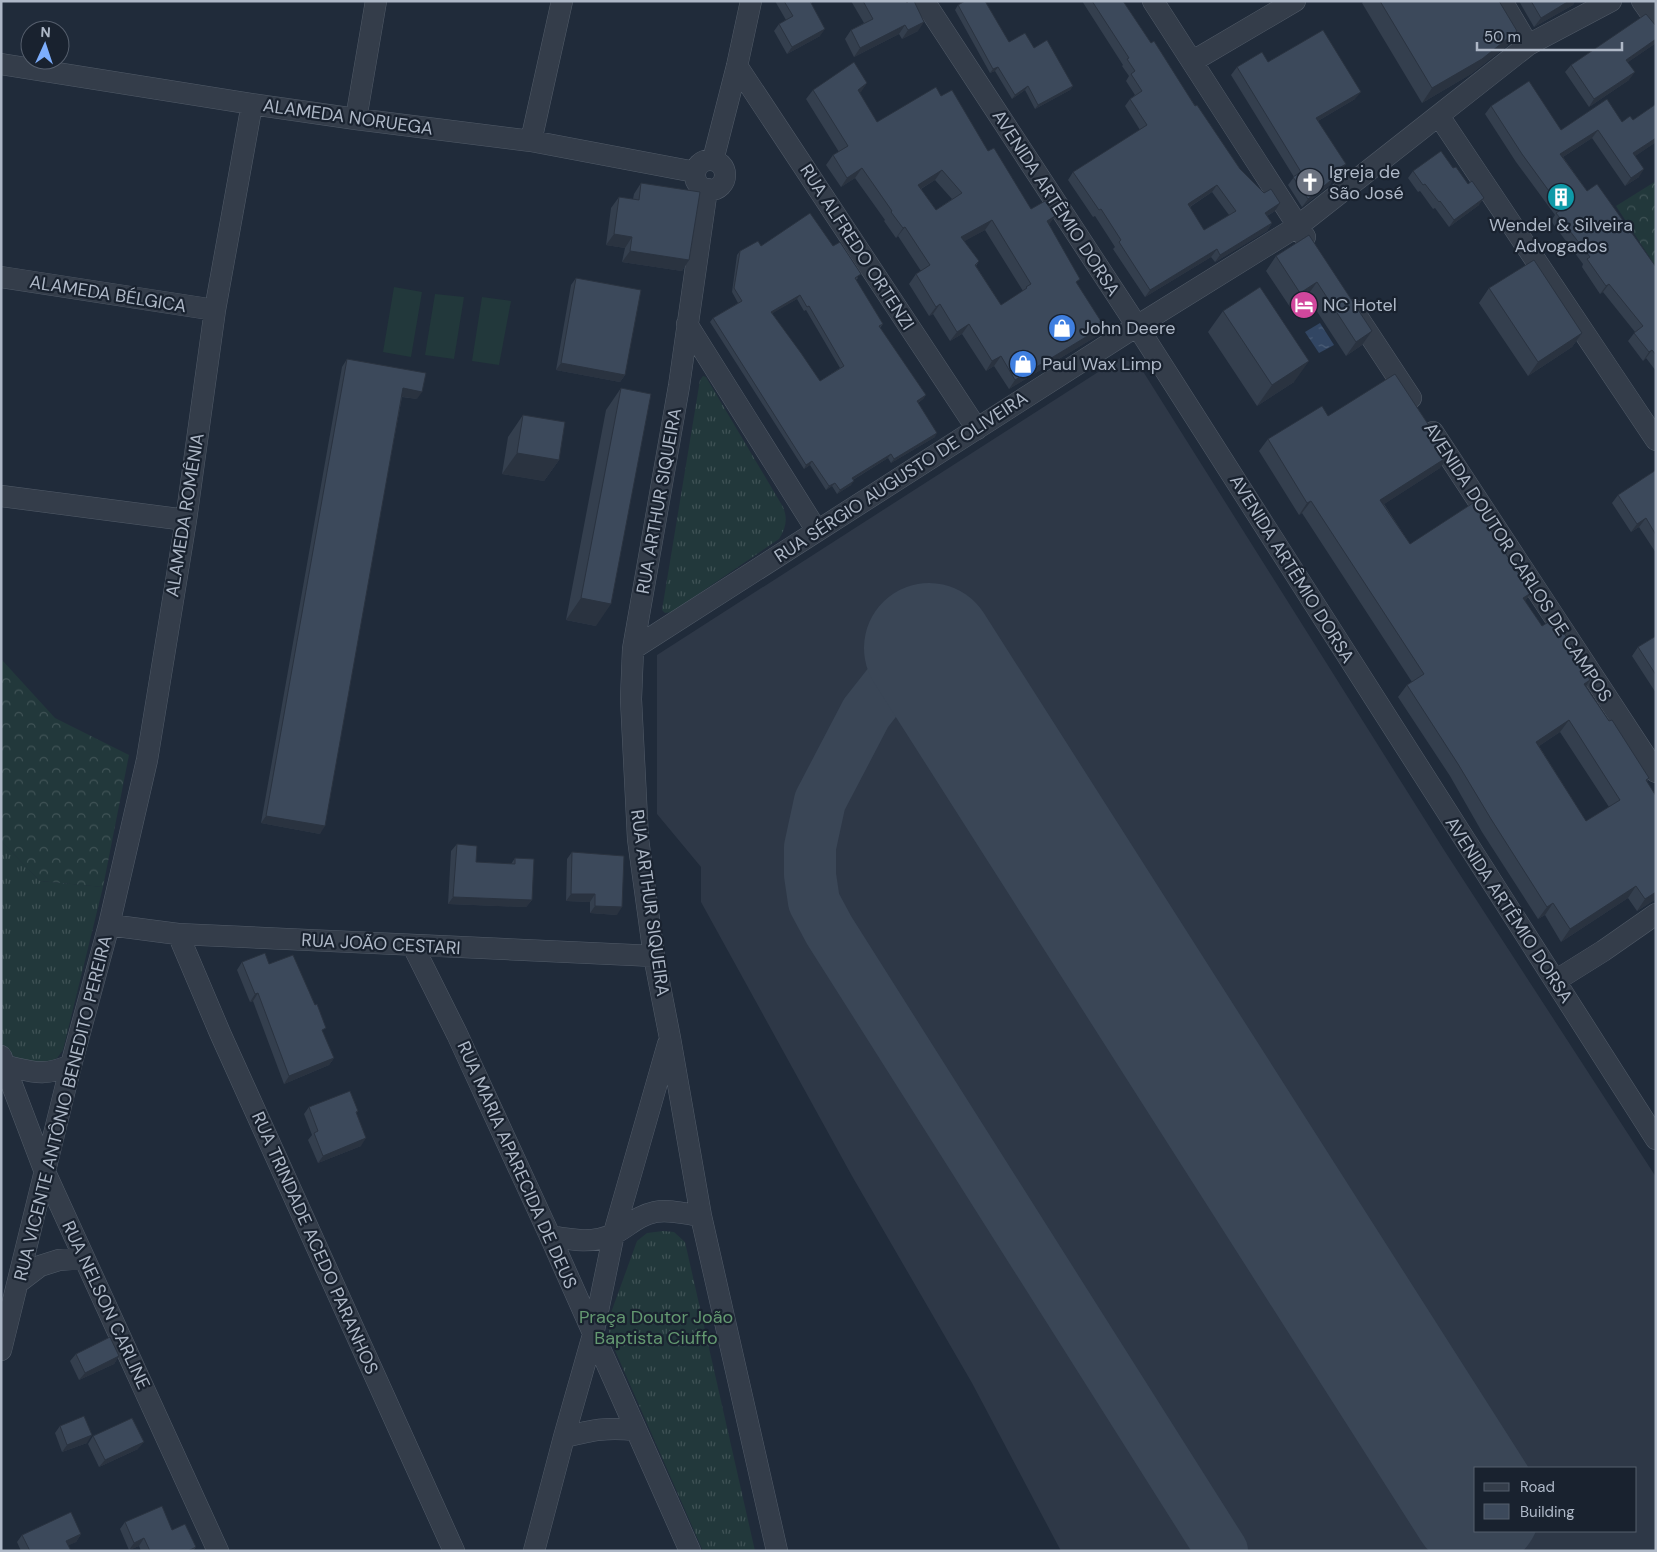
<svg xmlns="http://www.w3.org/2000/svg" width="1657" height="1552" font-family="'DM Sans',sans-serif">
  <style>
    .airport { fill: #2e3847; fill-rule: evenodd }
    .grass { fill: url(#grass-tufts) }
    .forest { fill: url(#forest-crowns) }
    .garden { fill: #22383b }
    .water { fill: url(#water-ripples) }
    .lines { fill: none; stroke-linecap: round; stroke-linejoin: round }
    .taxiway { stroke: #3a4656; stroke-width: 52 }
    .runway { stroke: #3a4656; stroke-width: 130 }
    .street-casing { stroke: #515b68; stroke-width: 22 }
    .street { stroke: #343d4a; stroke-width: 21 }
    .wall { fill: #343f4e; fill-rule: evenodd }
    .shaded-wall { fill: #2a3340 }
    .building { fill: #3c495b; stroke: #2a3340; fill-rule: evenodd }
    .labels { text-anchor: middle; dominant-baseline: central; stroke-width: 4.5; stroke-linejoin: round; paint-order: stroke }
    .street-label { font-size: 18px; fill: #aeb8c7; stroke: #19222f }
    .poi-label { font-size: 18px; fill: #aeb8c7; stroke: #19222f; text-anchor: start }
    .park-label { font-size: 18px; fill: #649971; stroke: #19222f }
  </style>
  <defs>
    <pattern id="grass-tufts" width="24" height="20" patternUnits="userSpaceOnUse" patternTransform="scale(1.25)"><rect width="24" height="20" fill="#22383b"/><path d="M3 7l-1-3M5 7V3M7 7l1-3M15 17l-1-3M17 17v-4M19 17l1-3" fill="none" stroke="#405356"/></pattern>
    <pattern id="forest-crowns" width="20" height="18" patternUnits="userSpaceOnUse" patternTransform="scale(1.25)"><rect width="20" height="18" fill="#22383b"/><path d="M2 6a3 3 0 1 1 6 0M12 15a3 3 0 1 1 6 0" fill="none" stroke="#405356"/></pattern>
    <pattern id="water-ripples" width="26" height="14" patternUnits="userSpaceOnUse" patternTransform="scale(1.25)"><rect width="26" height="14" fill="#324663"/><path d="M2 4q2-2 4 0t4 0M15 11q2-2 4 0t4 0" fill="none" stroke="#4d5f78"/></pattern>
  </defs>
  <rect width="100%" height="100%" fill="#202b3a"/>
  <path class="airport" d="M1120 358 1139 365 1444 850 1656 1177V1551H1061L972 1383 852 1176 701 902V867L657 814V655ZM1476 1468H1636V1531H1476Z"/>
  <path class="grass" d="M703 376 706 377 783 507C788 519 786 528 779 539L672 612 665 613 662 610 700 380Z
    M1 841 40 881 103 887 63 1050 57 1058 46 1064C26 1061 11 1061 1 1042Z
    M663 1231 674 1232 685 1242 755 1551H703L610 1339 608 1321 637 1241 647 1233Z"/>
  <path class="forest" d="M1656 181V267L1616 206Z
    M2 660 55 718 129 755 103 887 40 881 1 841Z"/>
  <path class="garden" d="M394 287 422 292 411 357 383 352Z
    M435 294 464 297 454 359 425 355Z
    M482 297 511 301 499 365 472 361Z"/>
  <path class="water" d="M1320 323 1334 345 1319 353 1305 332Z"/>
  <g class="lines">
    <path class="taxiway" d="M929 648 888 685 866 713 820 801 810 847V875L814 902 829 930 1222 1551"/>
    <path class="runway" d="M929 648 1476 1506"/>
    <g class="street-casing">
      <path id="street" d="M924 1 1137 326 1656 1139
        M1153 1 1305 237
        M1502 1 1528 45
        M1642 1 1656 21
        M1193 61 1295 1
        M1 64 252 104 356 119 531 141 695 172
        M737 66 977 429
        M1439 116 1656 440
        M356 119 376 1
        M531 141 562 1
        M695 175a15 15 0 1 1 30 0a15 15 0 1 1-30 0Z
        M713 160 737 66 751 1
        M707 189 679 386 633 649 631 699 638 839 654 956 670 1038 701 1216 777 1551
        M1 277 215 310
        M1353 310 1411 398
        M687 324 817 531
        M1433 432 1656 772
        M1 496 186 520
        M633 649 1137 326 1298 226 1528 45 1611 1
        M109 925 178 934 654 956
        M178 934 220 1033 454 1551
        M413 946 457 1034 550 1236 690 1551
        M1555 981 1603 951 1656 914
        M1 1056 45 1172 218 1551
        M6 1066C34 1072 43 1077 71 1065
        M550 1236C572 1240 593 1244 614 1234 629 1226 637 1216 655 1212 670 1209 686 1214 701 1216
        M19 1282 40 1266 59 1260 84 1258
        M1 1350 71 1065 109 925 147 760 186 520 215 310 252 104
        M564 1437C593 1430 605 1427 636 1430
        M534 1551 564 1437 593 1335 614 1233 668 1044"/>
    </g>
    <use href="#street" class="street"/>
  </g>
  <path class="wall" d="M775 1H813L811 4 820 36 787 54 774 31 779 24 786 20Z
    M851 1H906L918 31 902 39 899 34 854 57 845 39 851 30 864 23Z
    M1082 1H1123L1151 43 1240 169 1275 211 1267 216 1272 223 1267 231 1215 262 1211 257 1145 297 1113 249 1115 247 1095 216 1093 217 1068 180 1073 172 1140 130 1125 106 1130 99 1135 95 1126 81 1129 76 1122 66 1123 65ZM1212 192 1229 215 1204 230 1190 207Z
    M1364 1H1499L1517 31 1507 46 1471 74 1422 103 1362 3Z
    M1519 1H1575L1573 5 1534 27Z
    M958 5 1009 42 1034 48 1073 86 1070 90 1035 109 1025 90 1012 99 995 71 990 73 955 10Z
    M1656 26V43L1628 62 1629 80 1589 107 1565 72 1571 65Z
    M1268 62 1355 99 1318 121 1341 172 1334 176 1330 185 1302 207 1288 185 1294 177 1231 75 1237 67Z
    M867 83 859 93 877 122 941 96 988 151 1031 209 1055 216 1049 224 1077 284 1097 336 1009 389 994 366 986 371 962 334 950 341 933 314 929 316 909 284 916 274 921 271 898 236 896 238 884 221 885 220 855 178 841 187 826 165 833 155 839 152 806 99 813 90ZM935 180 952 199 936 210 921 189ZM985 230 1023 291 1001 305 976 266 979 261 964 241Z
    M1656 104V142L1635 156 1639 177 1625 186 1592 138 1563 157 1587 191 1656 267V371L1646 358 1643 361 1628 341 1635 332 1603 292 1600 294 1582 267 1583 264 1551 221 1555 215 1516 162 1485 114 1491 106 1561 130 1633 120Z
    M1413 171 1479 205 1449 227 1435 208 1433 209 1420 191 1418 192 1408 178Z
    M641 183 689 260 682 271 622 262 625 248 606 245 611 208 619 197 633 199 634 194Z
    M1309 235 1362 345 1346 356 1307 296 1290 307 1266 271 1276 256Z
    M761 246H833L858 278 856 280 883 324 880 328 926 395 923 399 918 403 935 437 891 463 888 458 853 480 851 485 837 494 832 486 826 490 810 465 804 469 710 322 713 318 738 303 732 292 737 255 740 251ZM797 299 804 311 806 310 840 368 820 381 772 313Z
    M576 278 625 375 620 382 556 370 571 285Z
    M1489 288 1582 333 1572 347 1528 376 1479 303Z
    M1223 311 1294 382 1257 406 1208 332Z
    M347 359 417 399 402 397 320 834 261 823 342 367Z
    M621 388 596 626 566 620 606 410Z
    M523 415 559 460 544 481 502 474 508 437Z
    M1328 416 1440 468 1384 504 1410 544 1531 593 1525 601 1542 626 1574 650 1573 652 1590 680 1586 687 1649 778 1647 782 1656 899 1637 911 1628 898 1561 942 1545 915 1538 919 1482 832 1450 776 1398 697 1407 685 1412 682 1302 513 1299 515 1259 451 1268 439ZM1560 732 1609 807 1586 821 1539 746Z
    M1656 470V553L1639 527 1631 532 1612 503 1618 495Z
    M1656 636V693L1632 656 1638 647Z
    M457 844 476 862 511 864 515 858 532 900 526 907 448 904 451 851Z
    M572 852 617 915 590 913V902L566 901 567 859Z
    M242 962 269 964 334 1058 329 1065 284 1084 253 1001 250 1002 237 970Z
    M309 1107 358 1111 356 1114 361 1146 318 1163 308 1140 312 1135 304 1114Z
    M76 1354 119 1356 114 1364 79 1380 70 1361Z
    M60 1426 87 1443 62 1452 55 1433Z
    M93 1436 138 1449 99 1467 88 1444Z
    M125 1522 172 1530 196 1547 193 1551H141L139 1546 129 1550 120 1529Z
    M81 1534 76 1542 68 1545 71 1551H21L17 1542 22 1535Z"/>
  <path class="shaded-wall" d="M1569 1H1575L1573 5 1534 27 1541 18Z
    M924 22 918 31 902 39 908 30Z
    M905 25 899 34 854 57 860 48Z
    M825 29 820 36 787 54 792 47Z
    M1517 31 1507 46 1471 74 1422 103 1432 88Z
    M1656 39V43L1621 67 1626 60Z
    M998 67 995 71 990 73 993 69Z
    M1635 72 1629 80 1589 107 1594 99Z
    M867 83 861 92 851 100 858 90Z
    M1028 86 1025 90 1012 99 1015 95Z
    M1073 86 1070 90 1035 109 1038 105Z
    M1361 92 1355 99 1311 125 1316 118Z
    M1598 130 1592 138 1555 162 1560 154Z
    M1656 138V142L1628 161 1633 153Z
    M1346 164 1341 172 1327 180 1332 172Z
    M862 168 855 178 841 187 847 178Z
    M1644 169 1639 177 1625 186 1631 178Z
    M942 170 935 180 912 194 918 185Z
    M1335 177 1330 185 1302 207 1308 199Z
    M1217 185 1212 192 1183 211 1188 204Z
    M1484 198 1479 205 1449 227 1454 220Z
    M1280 203 1275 211 1260 220 1265 213Z
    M1055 216 1048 226 1047 221Z
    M992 220 985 230 954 247 961 237Z
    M1272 223 1267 231 1215 262 1220 255Z
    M905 227 898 236 896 238 903 228Z
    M614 234 632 237 625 248 606 245Z
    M1217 249 1211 257 1145 297 1150 290Z
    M630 251 689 260 682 271 622 262Z
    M1317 282 1307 296 1290 307 1300 293Z
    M1609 284 1603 292 1600 294 1606 286Z
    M800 295 797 299 768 316 771 312Z
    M940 304 933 314 929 316 936 307Z
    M969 324 962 334 950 341 957 332Z
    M1104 326 1097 336 1009 389 1015 380Z
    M1372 331 1362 345 1346 356 1356 342Z
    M1582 333 1572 347 1528 376 1538 362Z
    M1652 350 1646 358 1643 361 1649 352Z
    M1001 356 994 366 986 371 992 361Z
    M1309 361 1294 382 1257 406 1272 385Z
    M561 363 625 375 620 382 556 370Z
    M403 388 422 392 417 399 398 396Z
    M926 395 923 399 914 405 917 401Z
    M937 433 935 437 891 463 894 459Z
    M517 453 559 460 544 481 502 474Z
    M891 454 888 458 849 482 852 478Z
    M1449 456 1440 468 1372 512 1380 500Z
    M812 461 810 465 804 469 806 465Z
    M854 481 851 485 837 494 840 490Z
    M835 483 832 486 826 490 829 486Z
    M1311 501 1302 513 1299 515 1307 503Z
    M1646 518 1639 527 1631 532 1637 524Z
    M1531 593 1522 605 1523 598Z
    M581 598 611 604 596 626 566 620Z
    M1590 680 1582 692 1584 684Z
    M1569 720 1560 732 1527 754 1536 742Z
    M266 816 325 826 320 834 261 823Z
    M1636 886 1628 898 1561 942 1570 929Z
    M1656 892V899L1637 911 1645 899Z
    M571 894H595L590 902 566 901Z
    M453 897 532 900 526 907 448 904Z
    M1553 903 1545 915 1538 919 1547 907Z
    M595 906 622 907 617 915 590 913Z
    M258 993 253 1001 250 1002 255 994Z
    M334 1058 329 1065 284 1084 289 1076Z
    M366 1138 361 1146 318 1163 323 1156Z
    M119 1356 114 1364 79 1380 85 1373Z
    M92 1435 87 1443 62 1452 67 1445Z
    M144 1442 138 1449 99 1467 105 1460Z
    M81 1534 76 1542 61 1549 66 1541Z
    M144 1538 139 1546 129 1550 134 1543Z"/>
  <path class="building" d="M784 1H810L825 29 792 47 779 24 793 16Z
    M863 1H906L907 3 909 1H914L924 22 908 30 905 25 860 48 851 30 873 19Z
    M965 1H985L1009 42 1025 33 1034 48 1047 40 1073 86 1038 105 1028 86 1015 95 998 67 993 69 958 5Z
    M1092 1H1123L1151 43 1154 41 1195 106 1197 105 1240 169 1264 193 1271 189 1280 203 1265 213 1272 223 1220 255 1217 249 1150 290 1119 242 1121 240 1101 209 1099 210 1073 172 1147 125 1130 99 1142 91 1131 74 1135 71 1127 59 1129 58ZM1217 185 1236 211 1204 230 1188 204Z
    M1380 1H1499L1517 31 1482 59 1432 88Z
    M1531 1H1569L1541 18Z
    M1646 14 1656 26V39L1626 60 1635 72 1594 99 1571 65Z
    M1323 30 1361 92 1316 118 1346 164 1332 172 1335 177 1308 199 1293 177 1301 172 1237 67 1262 52 1268 62Z
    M854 62 867 83 858 90 877 122 936 87 941 96 952 90 988 151 994 148 1031 209 1045 201 1050 208 1055 216 1047 221 1080 279 1076 282 1104 326 1015 380 1001 356 992 361 969 324 957 332 940 304 936 307 916 274 930 265 905 227 903 228 891 212 892 211 862 168 847 178 833 155 848 146 813 90ZM942 170 962 193 936 210 918 185ZM992 220 1031 284 1026 287 1027 288 1001 305 975 265 979 261 961 237Z
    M1529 81 1561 130 1607 99 1622 122 1630 116 1633 120 1656 104V138L1633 153 1644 169 1631 178 1598 130 1560 154 1587 191 1597 184 1656 267V355L1652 350 1649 352 1634 333 1643 326 1609 284 1606 286 1587 259 1590 257 1556 213 1562 209 1522 154 1491 106Z
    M1441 151 1453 168 1456 167 1468 184 1472 181 1484 198 1454 220 1440 201 1439 202 1425 184 1423 185 1413 171Z
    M641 183 700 192 689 260 630 251 632 237 614 234 619 197 639 200Z
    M810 213 833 246 840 242 861 274 855 278 883 324 879 326 926 395 917 401 937 433 894 459 891 454 852 478 854 481 840 490 835 483 829 486 812 461 806 465 713 318 742 301 734 288 740 251 758 241 761 246ZM800 295 807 307 809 306 844 366 820 381 801 353 771 312Z
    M1309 235 1372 331 1356 342 1317 282 1300 293 1276 256Z
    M1534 260 1582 333 1538 362 1489 288Z
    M576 278 641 290 625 375 561 363Z
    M1260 287 1309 361 1272 385 1223 311Z
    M347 359 426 373 422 392 403 388 325 826 266 816Z
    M1395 374 1449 456 1380 500 1410 544 1473 503 1531 593 1523 598 1542 626 1555 618 1574 650 1572 651 1590 680 1584 684 1609 721 1612 720 1649 778 1646 780 1656 796V892L1645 899 1636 886 1570 929 1553 903 1547 907 1491 819 1458 764 1407 685 1424 674 1311 501 1307 503 1268 439 1322 406 1328 416ZM1569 720 1620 800 1586 821 1536 742Z
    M621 388 651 394 611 604 581 598Z
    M523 415 565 422 559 460 517 453Z
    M1656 470V535L1646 518 1637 524 1618 495Z
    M1656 636V675L1638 647Z
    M457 844 477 846 476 862 515 864V858L534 859 532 900 453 897Z
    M572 852 624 856 622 907 595 906V894H571Z
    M265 953 269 964 293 955 315 1005 317 1004 326 1028 322 1030 334 1058 289 1076 258 993 255 994 242 962Z
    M350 1091 358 1111 356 1112 366 1138 323 1156 314 1133 318 1131 309 1107Z
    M110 1337 119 1356 85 1373 76 1354Z
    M84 1416 92 1435 67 1445 60 1426Z
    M132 1418 144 1442 105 1460 93 1436Z
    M162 1506 172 1530 185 1524 196 1547 188 1551H150L144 1538 134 1543 125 1522Z
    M71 1512 81 1534 66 1541 71 1551H30L22 1535Z"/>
  <defs>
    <g id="church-disc" transform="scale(1.4375)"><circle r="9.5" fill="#6b7280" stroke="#19222f"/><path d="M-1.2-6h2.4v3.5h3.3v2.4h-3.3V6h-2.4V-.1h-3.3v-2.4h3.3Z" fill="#fff"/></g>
    <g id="building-disc" transform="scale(1.4375)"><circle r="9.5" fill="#0f9aa8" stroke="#19222f"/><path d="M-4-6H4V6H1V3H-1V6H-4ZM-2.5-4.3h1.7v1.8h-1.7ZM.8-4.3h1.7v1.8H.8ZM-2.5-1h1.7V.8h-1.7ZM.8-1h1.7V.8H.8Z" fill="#fff"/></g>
    <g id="hotel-disc" transform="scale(1.4375)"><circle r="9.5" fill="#d1479c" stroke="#19222f"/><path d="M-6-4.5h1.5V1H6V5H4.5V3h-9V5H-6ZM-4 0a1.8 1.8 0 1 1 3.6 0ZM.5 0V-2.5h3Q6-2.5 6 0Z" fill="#fff"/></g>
    <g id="shop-disc" transform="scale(1.4375)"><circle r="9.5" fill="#3f7fe0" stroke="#19222f"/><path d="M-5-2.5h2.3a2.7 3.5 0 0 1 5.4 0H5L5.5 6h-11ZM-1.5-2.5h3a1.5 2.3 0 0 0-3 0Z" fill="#fff"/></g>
  </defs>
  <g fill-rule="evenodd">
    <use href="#church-disc" x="1310" y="182"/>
    <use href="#building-disc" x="1561" y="197"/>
    <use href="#hotel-disc" x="1304" y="305"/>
    <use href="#shop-disc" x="1062" y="328"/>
    <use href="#shop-disc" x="1023" y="364"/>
  </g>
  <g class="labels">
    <g class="street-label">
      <text transform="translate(348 117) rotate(8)">ALAMEDA NORUEGA</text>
      <text transform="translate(1056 203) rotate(57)">AVENIDA ARTÊMIO DORSA</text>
      <text transform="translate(857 247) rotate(57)">RUA ALFREDO ORTENZI</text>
      <text transform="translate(108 294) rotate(9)">ALAMEDA BÉLGICA</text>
      <text transform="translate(901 477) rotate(-33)">RUA SÉRGIO AUGUSTO DE OLIVEIRA</text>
      <text transform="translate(659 501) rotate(-80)">RUA ARTHUR SIQUEIRA</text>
      <text transform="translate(185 515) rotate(-81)">ALAMEDA ROMÊNIA</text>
      <text transform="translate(1518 562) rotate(57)">AVENIDA DOUTOR CARLOS DE CAMPOS</text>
      <text transform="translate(1292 569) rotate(58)">AVENIDA ARTÊMIO DORSA</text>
      <text transform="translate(650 903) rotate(82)">RUA ARTHUR SIQUEIRA</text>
      <text transform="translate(1509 910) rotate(57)">AVENIDA ARTÊMIO DORSA</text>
      <text transform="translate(381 944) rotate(3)">RUA JOÃO CESTARI</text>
      <text transform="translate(63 1108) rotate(-76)">RUA VICENTE ANTÔNIO BENEDITO PEREIRA</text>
      <text transform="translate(517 1165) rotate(66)">RUA MARIA APARECIDA DE DEUS</text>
      <text transform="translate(315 1243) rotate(66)">RUA TRINDADE ACEDO PARANHOS</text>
      <text transform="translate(106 1305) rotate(65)">RUA NELSON CARLINE</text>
    </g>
    <g class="poi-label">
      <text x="1329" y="172">Igreja de<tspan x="1329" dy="21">São José</tspan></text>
      <text x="1561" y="225" text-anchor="middle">Wendel &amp; Silveira<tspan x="1561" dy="21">Advogados</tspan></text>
      <text x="1323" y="305">NC Hotel</text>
      <text x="1081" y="328">John Deere</text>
      <text x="1042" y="364">Paul Wax Limp</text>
    </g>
    <g class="park-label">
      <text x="656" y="1317">Praça Doutor João<tspan x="656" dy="21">Baptista Ciuffo</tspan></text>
    </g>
  </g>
  <rect width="1657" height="1552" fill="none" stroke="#aeb8c7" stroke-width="5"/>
  <rect x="1474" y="1467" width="162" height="65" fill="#19222f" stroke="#555e6c"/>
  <rect x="1484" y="1483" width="25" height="8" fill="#343d4a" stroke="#555e6c"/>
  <text x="1520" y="1492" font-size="15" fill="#aeb8c7">Road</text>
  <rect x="1484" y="1504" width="25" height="15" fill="#3c495b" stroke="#555e6c"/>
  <text x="1520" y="1517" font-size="15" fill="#aeb8c7">Building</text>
  <g transform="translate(45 45) rotate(3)"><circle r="24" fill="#19222f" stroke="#555e6c"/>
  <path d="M0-4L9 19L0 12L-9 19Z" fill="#7daefd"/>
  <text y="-8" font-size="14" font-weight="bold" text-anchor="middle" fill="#aeb8c7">N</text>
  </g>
  <path d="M1477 42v8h145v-8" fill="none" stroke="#aeb8c7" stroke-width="2.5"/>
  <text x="1484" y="42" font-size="15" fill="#aeb8c7" stroke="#19222f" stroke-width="4" paint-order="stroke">50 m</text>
</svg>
